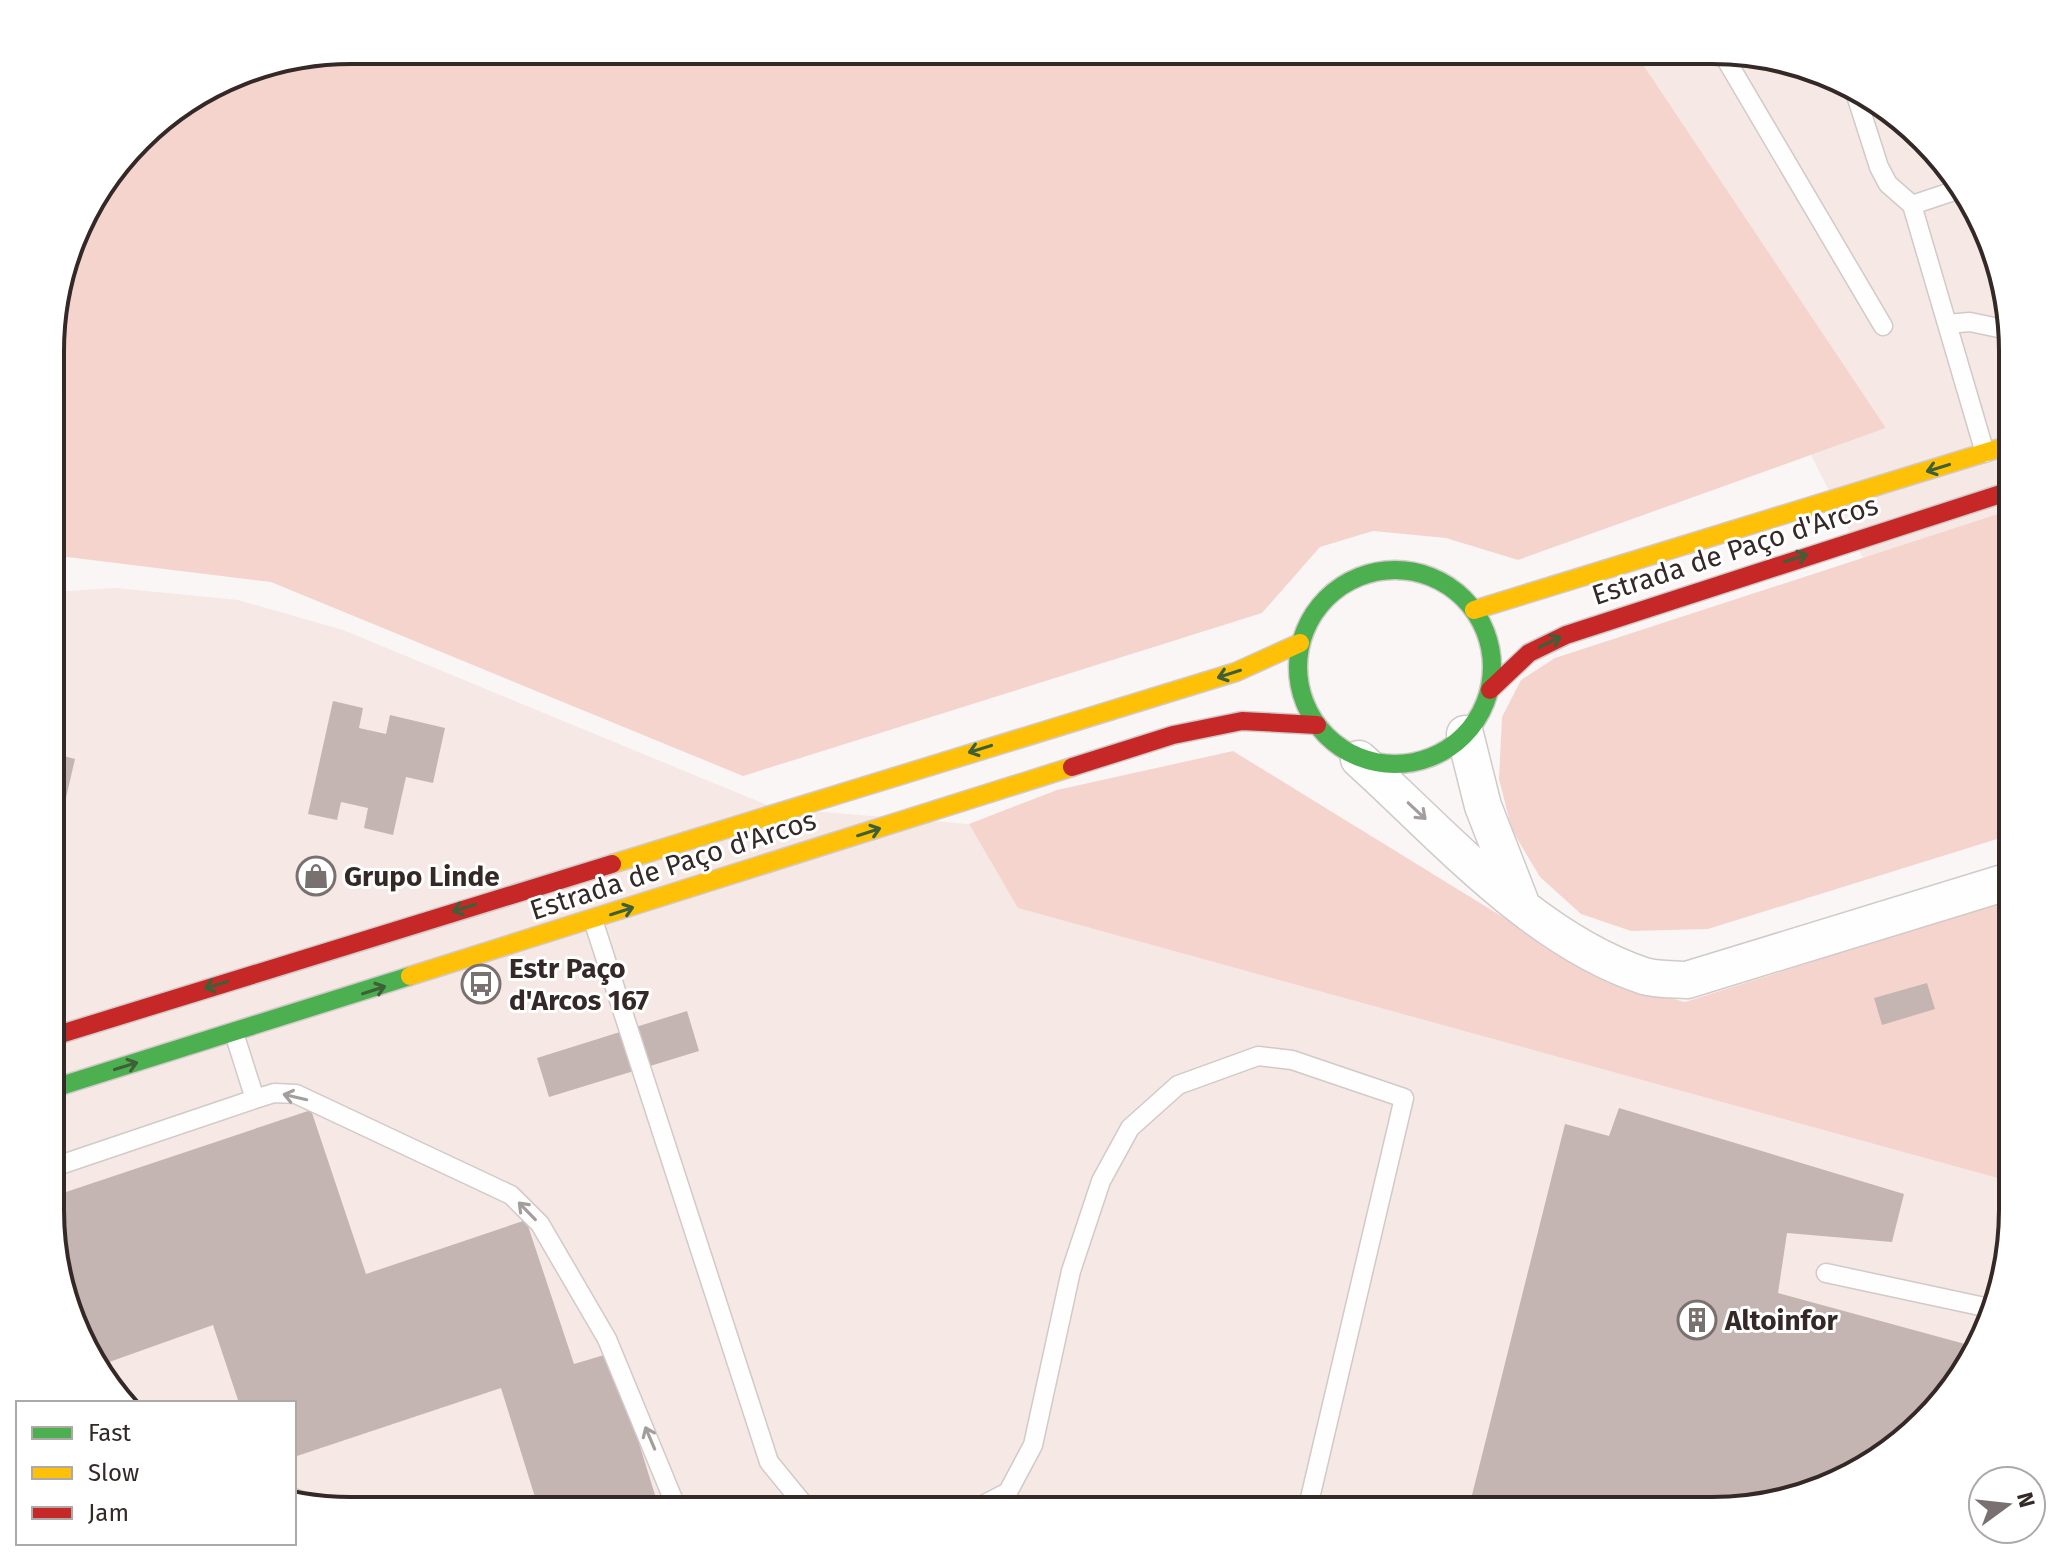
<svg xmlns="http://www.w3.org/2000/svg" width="2063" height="1561" font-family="'Fira Sans',sans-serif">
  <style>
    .built { fill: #f6e8e5 }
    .green { fill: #f6d4ce }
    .building { fill: #c4b5b2 }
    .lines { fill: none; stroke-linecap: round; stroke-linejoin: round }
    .lane-casing { stroke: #d1cac8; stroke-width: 21 }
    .street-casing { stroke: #d1cac8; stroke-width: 39 }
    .fast-casing { stroke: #d1cac8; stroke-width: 21 }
    .slow-casing { stroke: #d1cac8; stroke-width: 21 }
    .jam-casing { stroke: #d1cac8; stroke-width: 21 }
    .lane { stroke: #fefefe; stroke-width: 18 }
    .street { stroke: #fefefe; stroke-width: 36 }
    .fast { stroke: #4caf50; stroke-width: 18 }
    .slow { stroke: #ffc107; stroke-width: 18 }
    .jam { stroke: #c62828; stroke-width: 18 }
    .oneway { stroke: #3e5f37 }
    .oneway2 { stroke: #a39e9d }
    .labels { text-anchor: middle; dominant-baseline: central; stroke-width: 6; stroke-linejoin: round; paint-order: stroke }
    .street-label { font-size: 28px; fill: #342927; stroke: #fff }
    .poi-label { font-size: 28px; font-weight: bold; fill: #342927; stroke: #fff; text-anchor: start }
    .rim { fill: none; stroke: #342927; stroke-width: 4 }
  </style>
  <rect width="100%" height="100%" fill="#f9f6f5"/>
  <path class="built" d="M1634 51H1732L1827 73 1910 124 1982 218 2013 350V509L1863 558 1811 455 1886 428Z
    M116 588 238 600 343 630 774 808 969 824 1019 908 2012 1182V1231L1990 1325 1939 1408 1845 1480 1712 1511 331 1510 294 1502V1403H127L81 1344 51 1231 52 592Z"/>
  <path class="green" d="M351 50 1634 51 1886 428 1518 560 1446 538 1373 531 1320 547 1262 613 743 776 271 582 67 557 52 558 53 311 90 201 153 124 254 66 303 58 304 63 313 56Z
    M2013 509V834L1708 929 1631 931 1581 914 1540 877 1512 830 1499 779 1502 717 1521 680 1555 658Z
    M1233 751 1607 981 1685 1002 2013 898 2012 1182 1018 908 969 824 1057 790Z"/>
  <path class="building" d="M333 701 363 708 359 728 386 734 390 715 445 728 433 783 406 777 393 835 364 828 368 808 341 802 337 820 308 814Z
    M52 753 75 759 55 845 52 844Z
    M1927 983 1935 1009 1882 1025 1874 998Z
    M687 1011 699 1051 549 1097 537 1058Z
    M1619 1108 1904 1194 1892 1242 1787 1233 1778 1293 1976 1347 1939 1408 1845 1480 1712 1511H1468L1565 1124 1609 1136Z
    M311 1110 366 1274 526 1220 574 1364 611 1353 660 1511 539 1510 501 1388 294 1457V1403H239L213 1325 98 1366 81 1344 51 1231V1197Z"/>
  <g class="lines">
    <g class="lane-casing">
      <path id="lane" d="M1721 51 1883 326
        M1854 89 1879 167 1888 184 1912 205 1985 453
        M1912 205 1960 189
        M1947 324 1970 322 2008 330
        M593 920 769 1462 805 1506 815 1511
        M234 1033 255 1099
        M51 1168 255 1099 274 1093 296 1094 511 1195 540 1224 607 1339 678 1511
        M1826 1273 1994 1309
        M294 1498 321 1508
        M971 1511 1008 1492 1033 1445 1071 1271 1101 1181 1130 1128 1178 1085 1258 1056 1292 1060 1404 1098 1307 1511"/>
    </g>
    <g class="street-casing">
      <path id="street" d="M1465 734 1483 806 1520 901
        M1359 759C1444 836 1533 939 1644 976 1657 980 1674 979 1687 980L2013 880"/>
    </g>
    <g class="fast-casing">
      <path id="fast" d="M1298 667a97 97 0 1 1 194 0a97 97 0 1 1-194 0Z
        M51 1089 410 976"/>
    </g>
    <g class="slow-casing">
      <path id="slow" d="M1474 610 2013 444
        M612 864 1236 672 1300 643
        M410 976 1072 767"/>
    </g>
    <g class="jam-casing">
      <path id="jam" d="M1490 690 1529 653 1566 635 2013 490
        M1072 767 1173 735 1242 721 1317 725
        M51 1037 612 864"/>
    </g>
    <use href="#lane" class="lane"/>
    <use href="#street" class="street"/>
    <use href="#fast" class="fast"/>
    <use href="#slow" class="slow"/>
    <use href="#jam" class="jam"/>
  </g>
  <defs><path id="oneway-shaft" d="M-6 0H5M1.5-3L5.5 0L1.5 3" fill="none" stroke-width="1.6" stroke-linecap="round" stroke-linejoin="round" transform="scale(2)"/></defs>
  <g class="oneway">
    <use href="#oneway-shaft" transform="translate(1938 468) rotate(163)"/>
    <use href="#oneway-shaft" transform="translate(1796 558) rotate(-18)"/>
    <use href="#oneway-shaft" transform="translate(1550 642) rotate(-26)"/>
    <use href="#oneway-shaft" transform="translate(1229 674) rotate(162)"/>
    <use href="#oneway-shaft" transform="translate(980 749) rotate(163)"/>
    <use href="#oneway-shaft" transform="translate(869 832) rotate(-18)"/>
    <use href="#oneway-shaft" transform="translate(464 908) rotate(163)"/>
    <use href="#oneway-shaft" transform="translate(622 911) rotate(-18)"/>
    <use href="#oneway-shaft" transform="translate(216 985) rotate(163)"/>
    <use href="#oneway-shaft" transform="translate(374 990) rotate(-18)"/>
    <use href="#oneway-shaft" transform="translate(126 1066) rotate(-17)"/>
  </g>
  <g class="oneway2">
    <use href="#oneway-shaft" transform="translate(1417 811) rotate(43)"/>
    <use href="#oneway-shaft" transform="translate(295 1097) rotate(-167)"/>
    <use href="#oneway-shaft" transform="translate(527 1211) rotate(-134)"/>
    <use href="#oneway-shaft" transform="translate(650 1438) rotate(-113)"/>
  </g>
  <defs>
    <g id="shop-ring" transform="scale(2)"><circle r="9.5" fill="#fff" stroke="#79716f" stroke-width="1.5"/><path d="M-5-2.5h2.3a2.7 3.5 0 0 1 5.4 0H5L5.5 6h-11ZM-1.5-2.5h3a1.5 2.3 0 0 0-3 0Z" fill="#79716f"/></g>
    <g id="bus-ring" transform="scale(2)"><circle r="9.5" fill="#fff" stroke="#79716f" stroke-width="1.5"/><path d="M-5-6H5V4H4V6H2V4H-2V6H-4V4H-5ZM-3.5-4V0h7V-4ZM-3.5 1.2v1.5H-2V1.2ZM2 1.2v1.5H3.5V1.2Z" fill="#79716f"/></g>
    <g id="building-ring" transform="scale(2)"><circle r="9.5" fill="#fff" stroke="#79716f" stroke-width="1.5"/><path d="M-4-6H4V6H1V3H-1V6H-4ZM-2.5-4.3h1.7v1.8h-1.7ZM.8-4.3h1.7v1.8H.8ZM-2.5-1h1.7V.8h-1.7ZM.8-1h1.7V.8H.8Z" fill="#79716f"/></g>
  </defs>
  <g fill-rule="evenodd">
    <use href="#shop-ring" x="316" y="876"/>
    <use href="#bus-ring" x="481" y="984"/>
    <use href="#building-ring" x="1697" y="1320"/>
  </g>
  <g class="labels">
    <g class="street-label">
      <text transform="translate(1735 550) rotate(-18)">Estrada de Paço d'Arcos</text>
      <text transform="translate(673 865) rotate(-18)">Estrada de Paço d'Arcos</text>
    </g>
    <g class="poi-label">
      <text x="344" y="876">Grupo Linde</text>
      <text x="509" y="968">Estr Paço<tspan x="509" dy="32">d'Arcos 167</tspan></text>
      <text x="1725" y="1320">Altoinfor</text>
    </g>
  </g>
  <path d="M0 0H2063V1561H0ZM351 64H1712A287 287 0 0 1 1999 351V1210A287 287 0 0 1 1712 1497H351A287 287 0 0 1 64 1210V351A287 287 0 0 1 351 64Z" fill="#fff" fill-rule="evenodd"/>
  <path class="rim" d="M351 64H1712A287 287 0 0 1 1999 351V1210A287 287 0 0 1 1712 1497H351A287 287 0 0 1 64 1210V351A287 287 0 0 1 351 64Z"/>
  <rect x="16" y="1401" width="280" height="144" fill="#ffffff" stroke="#aea9a9" stroke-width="2"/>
  <rect x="32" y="1427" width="40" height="12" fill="#4caf50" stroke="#aea9a9" stroke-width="2"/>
  <text x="88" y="1441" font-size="24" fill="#342927">Fast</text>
  <rect x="32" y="1467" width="40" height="12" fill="#ffc107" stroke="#aea9a9" stroke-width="2"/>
  <text x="88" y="1481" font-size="24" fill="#342927">Slow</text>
  <rect x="32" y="1507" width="40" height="12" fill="#c62828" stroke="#aea9a9" stroke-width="2"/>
  <text x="88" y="1521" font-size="24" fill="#342927">Jam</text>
  <g transform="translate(2007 1505) rotate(75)"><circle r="38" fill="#ffffff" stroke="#aea9a9" stroke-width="2"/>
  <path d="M0-6L14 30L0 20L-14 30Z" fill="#79716f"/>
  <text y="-12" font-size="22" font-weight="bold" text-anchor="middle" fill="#342927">N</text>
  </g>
</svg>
